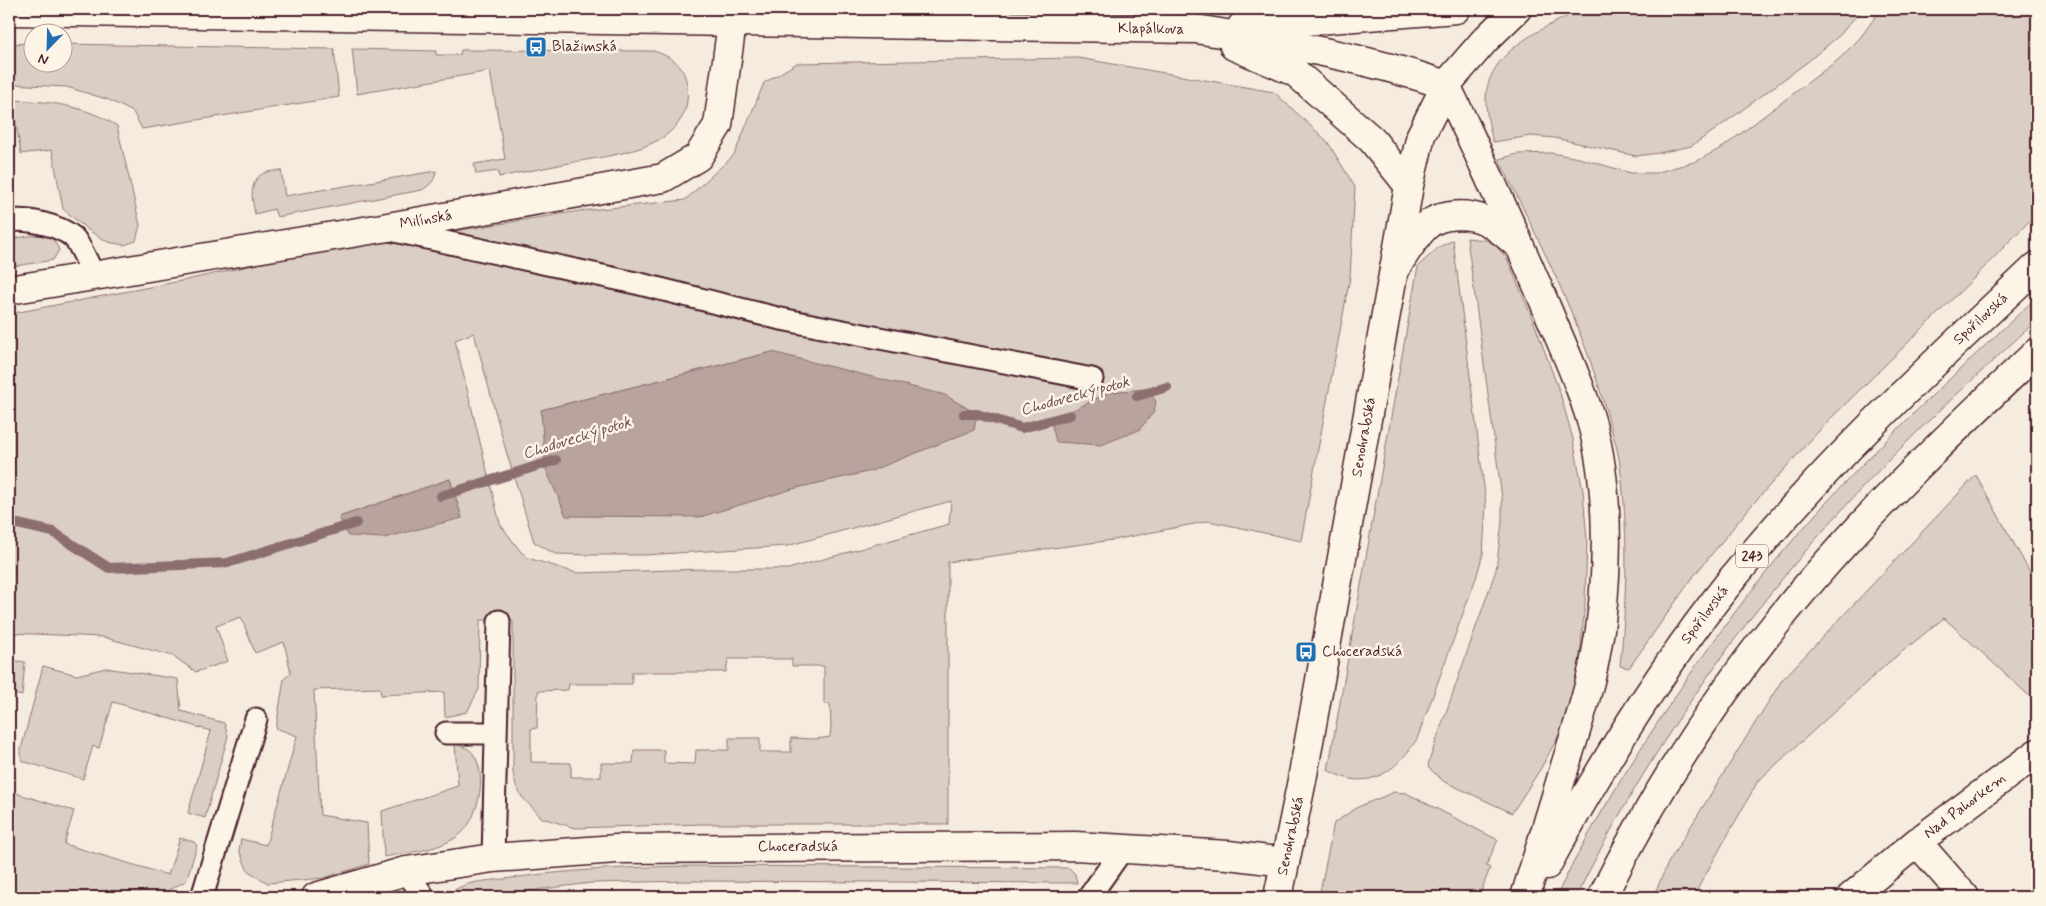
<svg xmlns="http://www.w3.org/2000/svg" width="2046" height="906" font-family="Mynerve,sans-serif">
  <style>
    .green { fill: #dbcec4; stroke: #927678; fill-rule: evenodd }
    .water { fill: #b8a39e; stroke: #8c6e70 }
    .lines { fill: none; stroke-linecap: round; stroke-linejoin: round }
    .stream { stroke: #8c6e70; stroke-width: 10 }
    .lane-casing { stroke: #4a1f2b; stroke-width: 25 }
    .street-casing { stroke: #4a1f2b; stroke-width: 31 }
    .secondary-casing { stroke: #4a1f2b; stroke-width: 31 }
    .highway-casing { stroke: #4a1f2b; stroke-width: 31 }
    .lane { stroke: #fcf5e5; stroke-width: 21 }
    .street { stroke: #fcf5e5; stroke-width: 28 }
    .secondary { stroke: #fcf5e5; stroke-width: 28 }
    .highway { stroke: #fcf5e5; stroke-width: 28 }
    .labels { text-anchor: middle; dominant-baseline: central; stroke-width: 5; stroke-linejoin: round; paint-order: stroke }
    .shield { fill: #fcf5e5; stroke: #7f5f63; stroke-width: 1 }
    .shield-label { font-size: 14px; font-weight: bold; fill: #4a1f2b }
    .street-label { font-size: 15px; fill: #4a1f2b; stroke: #fcf5e5 }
    .poi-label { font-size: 15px; fill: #4a1f2b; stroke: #fcf5e5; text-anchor: start }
    .water-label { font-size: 16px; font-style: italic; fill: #704d53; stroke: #fcf5e5 }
  </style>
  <rect width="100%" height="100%" fill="#f5ecde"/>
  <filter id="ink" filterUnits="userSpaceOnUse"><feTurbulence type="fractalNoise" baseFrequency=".02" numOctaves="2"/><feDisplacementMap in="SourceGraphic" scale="10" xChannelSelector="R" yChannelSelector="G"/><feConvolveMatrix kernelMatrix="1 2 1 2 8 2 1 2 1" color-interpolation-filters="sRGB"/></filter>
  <g filter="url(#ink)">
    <path class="green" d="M1582 9H1862L1840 35 1806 63 1715 130 1691 146 1659 153 1636 156 1555 138 1531 136 1493 142C1490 129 1486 114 1486 100 1486 50 1545 28 1582 9Z
      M1881 9H2037V213L1973 279 1827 422 1751 506 1693 577 1629 668 1620 666C1627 596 1629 527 1619 458 1616 442 1610 426 1606 410 1581 322 1539 241 1499 159L1518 154 1552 153 1579 158 1631 173H1655L1697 161 1723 147 1839 59 1860 38Z
      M9 43 32 44V62H62L63 44 334 49 339 97 142 129 133 112 109 100 67 87 9 84Z
      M352 49 436 51V55H460L461 50 653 51C671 56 685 65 687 86 694 148 618 154 574 162 549 167 524 172 499 177L498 171 476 174 474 164 505 159 490 71 357 94Z
      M1078 58 1274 92 1327 141 1355 187 1350 277 1301 541 1209 521 1113 540 948 562V824H702L575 828 542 818 522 797 516 786 513 773V621L480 620 479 689 467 712 445 717 444 692 381 695 380 688 314 690 320 815 367 823 369 864 324 878 268 883 248 871 239 850 241 839 266 845 297 736 276 728 284 679 291 673 284 642 255 653 241 617 216 626 228 661 196 672 173 656 103 637 9 633V314L186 280 379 237 436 234 580 211 685 200 734 155 764 83 797 63ZM474 333 504 444 534 542 555 554 592 555H645L787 546 951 501 949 524 788 569H704L577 573 528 558 521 552 500 524 455 340ZM772 352 871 471 796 488 541 410ZM1146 389 1052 422 1110 392ZM450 479 462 518 339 517ZM728 659H792V666H824V704H830L831 724 830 737 815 739 791 738V752H760V738H729V750H696L695 764 664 763V750H634L633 763H601V777H571V763L531 762V729L537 728 538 691 568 690 569 684H632V672H726Z
      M9 100C47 101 85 105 117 126L140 225 136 241 124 245 108 242 88 230 63 209 52 150 21 154 15 117 9 118Z
      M281 170 285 196 436 171C435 181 430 185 422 190L277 217 274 209 255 214C252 200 248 181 264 173 269 171 276 171 281 170Z
      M36 235C49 235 54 238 59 250L53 260 9 267V239Z
      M1467 238 1486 240 1495 245 1507 258 1535 325 1560 393 1573 439 1583 491 1587 540 1585 603 1579 667 1566 722 1541 768 1512 813 1443 781 1428 767 1429 761 1496 570 1502 522V498Z
      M1453 240 1486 504 1483 554 1476 578 1417 739C1395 773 1367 793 1328 770L1418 266 1439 247Z
      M2037 297V320C1974 379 1908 437 1850 501 1741 619 1647 753 1576 897H1556C1582 843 1613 792 1645 742 1703 652 1765 567 1839 489 1902 422 1970 360 2037 297Z
      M1976 475 2037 585V703L1944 618 1888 663 1758 781 1693 897H1653L1668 863 1782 680Z
      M9 660 25 662 22 696 9 693Z
      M43 666 77 675 106 668 178 679 181 711 224 723 228 736 205 818 188 813 211 731 113 702 99 748 93 746 83 779 22 761 20 753Z
      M455 744C462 746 470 748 474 755 488 776 478 822 458 836 437 851 409 852 384 857L382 811 458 786Z
      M9 791 74 811 64 844 168 875 180 838 194 842 197 846 186 881 155 897H9Z
      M1394 792 1406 793 1498 840 1486 866 1490 868 1479 897H1319L1334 823 1358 807Z
      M691 866 1069 868 1075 874 1077 883 692 881 591 883 479 897H453V891C467 881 487 881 504 879 566 870 629 867 691 866Z"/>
    <path class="water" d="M772 352 945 395 977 414 974 430 871 471 796 488 700 517 566 516 545 467 541 410Z
      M1146 389 1156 401 1154 412 1139 430 1101 445 1056 442 1051 421 1110 392Z
      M450 479 462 518 384 538 348 536 339 517Z"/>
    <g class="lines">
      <path class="stream" d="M1137 396 1167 387
        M964 414H977L1022 428 1070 415
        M441 496 556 460
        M9 522 53 532 109 568 227 563 356 523"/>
      <g class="lane-casing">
        <path id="lane" d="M9 221C27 218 59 225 73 237 79 242 90 268 94 276
          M390 230 640 284 781 319 1092 379
          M446 733H496
          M493 858 499 621
          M406 871 424 897
          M202 897 256 719
          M1089 897 1122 850"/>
      </g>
      <g class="street-casing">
        <path id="street" d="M9 11 138 13
          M9 290 382 228 663 178 698 157 718 125 732 23
          M1917 842 1965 897
          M316 897 406 871 493 858 616 849 1075 846 1228 855 1285 862
          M1851 897 1917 842 2037 753"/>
      </g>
      <g class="secondary-casing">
        <path id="secondary" d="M137 9 138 13 1196 29C1282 43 1364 57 1446 85
          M1242 26 1456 9
          M1234 46 1295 72 1372 140 1409 186
          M1278 897 1302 780 1409 186 1421 135 1446 85 1485 40 1517 9"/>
      </g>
      <g class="highway-casing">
        <path id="highway" d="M1446 85C1479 153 1510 223 1540 292 1558 336 1579 379 1592 424 1611 492 1609 589 1595 659 1588 695 1576 731 1565 766 1552 810 1538 854 1525 897
          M1394 270C1404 256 1413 239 1425 227 1439 213 1467 213 1484 220 1497 226 1508 236 1518 245
          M1547 865C1601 765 1661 668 1732 579 1824 465 1931 366 2037 266
          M1602 897C1658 785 1730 675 1812 580 1882 499 1959 425 2037 352"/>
      </g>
      <use href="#lane" class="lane"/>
      <use href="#street" class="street"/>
      <use href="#secondary" class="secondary"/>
      <use href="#highway" class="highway"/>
    </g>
  </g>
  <defs>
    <g id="bus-square" transform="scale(1.125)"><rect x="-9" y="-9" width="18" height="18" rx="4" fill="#1f6fb2" stroke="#fcf5e5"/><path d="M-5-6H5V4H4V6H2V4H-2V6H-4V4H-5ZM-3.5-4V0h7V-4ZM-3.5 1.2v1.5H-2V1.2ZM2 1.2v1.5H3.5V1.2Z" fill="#fff"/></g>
  </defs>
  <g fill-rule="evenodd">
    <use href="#bus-square" x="536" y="47"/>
    <use href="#bus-square" x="1306" y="652"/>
  </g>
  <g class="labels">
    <rect class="shield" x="1736" y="544.5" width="32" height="23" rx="4"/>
    <g class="shield-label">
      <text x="1752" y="556">243</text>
    </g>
    <g class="street-label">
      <text transform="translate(1151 29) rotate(1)">Klapálkova</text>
      <text transform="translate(426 220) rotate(-10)">Milínská</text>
      <text transform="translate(1981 319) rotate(-43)">Spořilovská</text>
      <text transform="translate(1364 437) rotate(-80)">Senohrabská</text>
      <text transform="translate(1705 615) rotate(-53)">Spořilovská</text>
      <text transform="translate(1965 806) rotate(-37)">Nad Pahorkem</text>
      <text transform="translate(1291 836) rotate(-78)">Senohrabská</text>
      <text x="798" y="847">Choceradská</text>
    </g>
    <g class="poi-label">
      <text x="552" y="47">Blažimská</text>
      <text x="1322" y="652">Choceradská</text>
    </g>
    <g class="water-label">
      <text transform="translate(1075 396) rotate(-15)">Chodovecký potok</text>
      <text transform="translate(577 438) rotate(-17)">Chodovecký potok</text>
    </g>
  </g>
  <rect width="2046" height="906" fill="none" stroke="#fcf5e5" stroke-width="30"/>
  <rect x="15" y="15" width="2016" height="876" fill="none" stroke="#4a1f2b" stroke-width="2" filter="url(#ink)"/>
  <g transform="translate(48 48) rotate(203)"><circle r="24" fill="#fcf5e5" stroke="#b59f9b"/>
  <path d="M0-4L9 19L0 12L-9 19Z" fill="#1f6fb2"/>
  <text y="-8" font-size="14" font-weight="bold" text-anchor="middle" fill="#4a1f2b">N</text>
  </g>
</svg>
